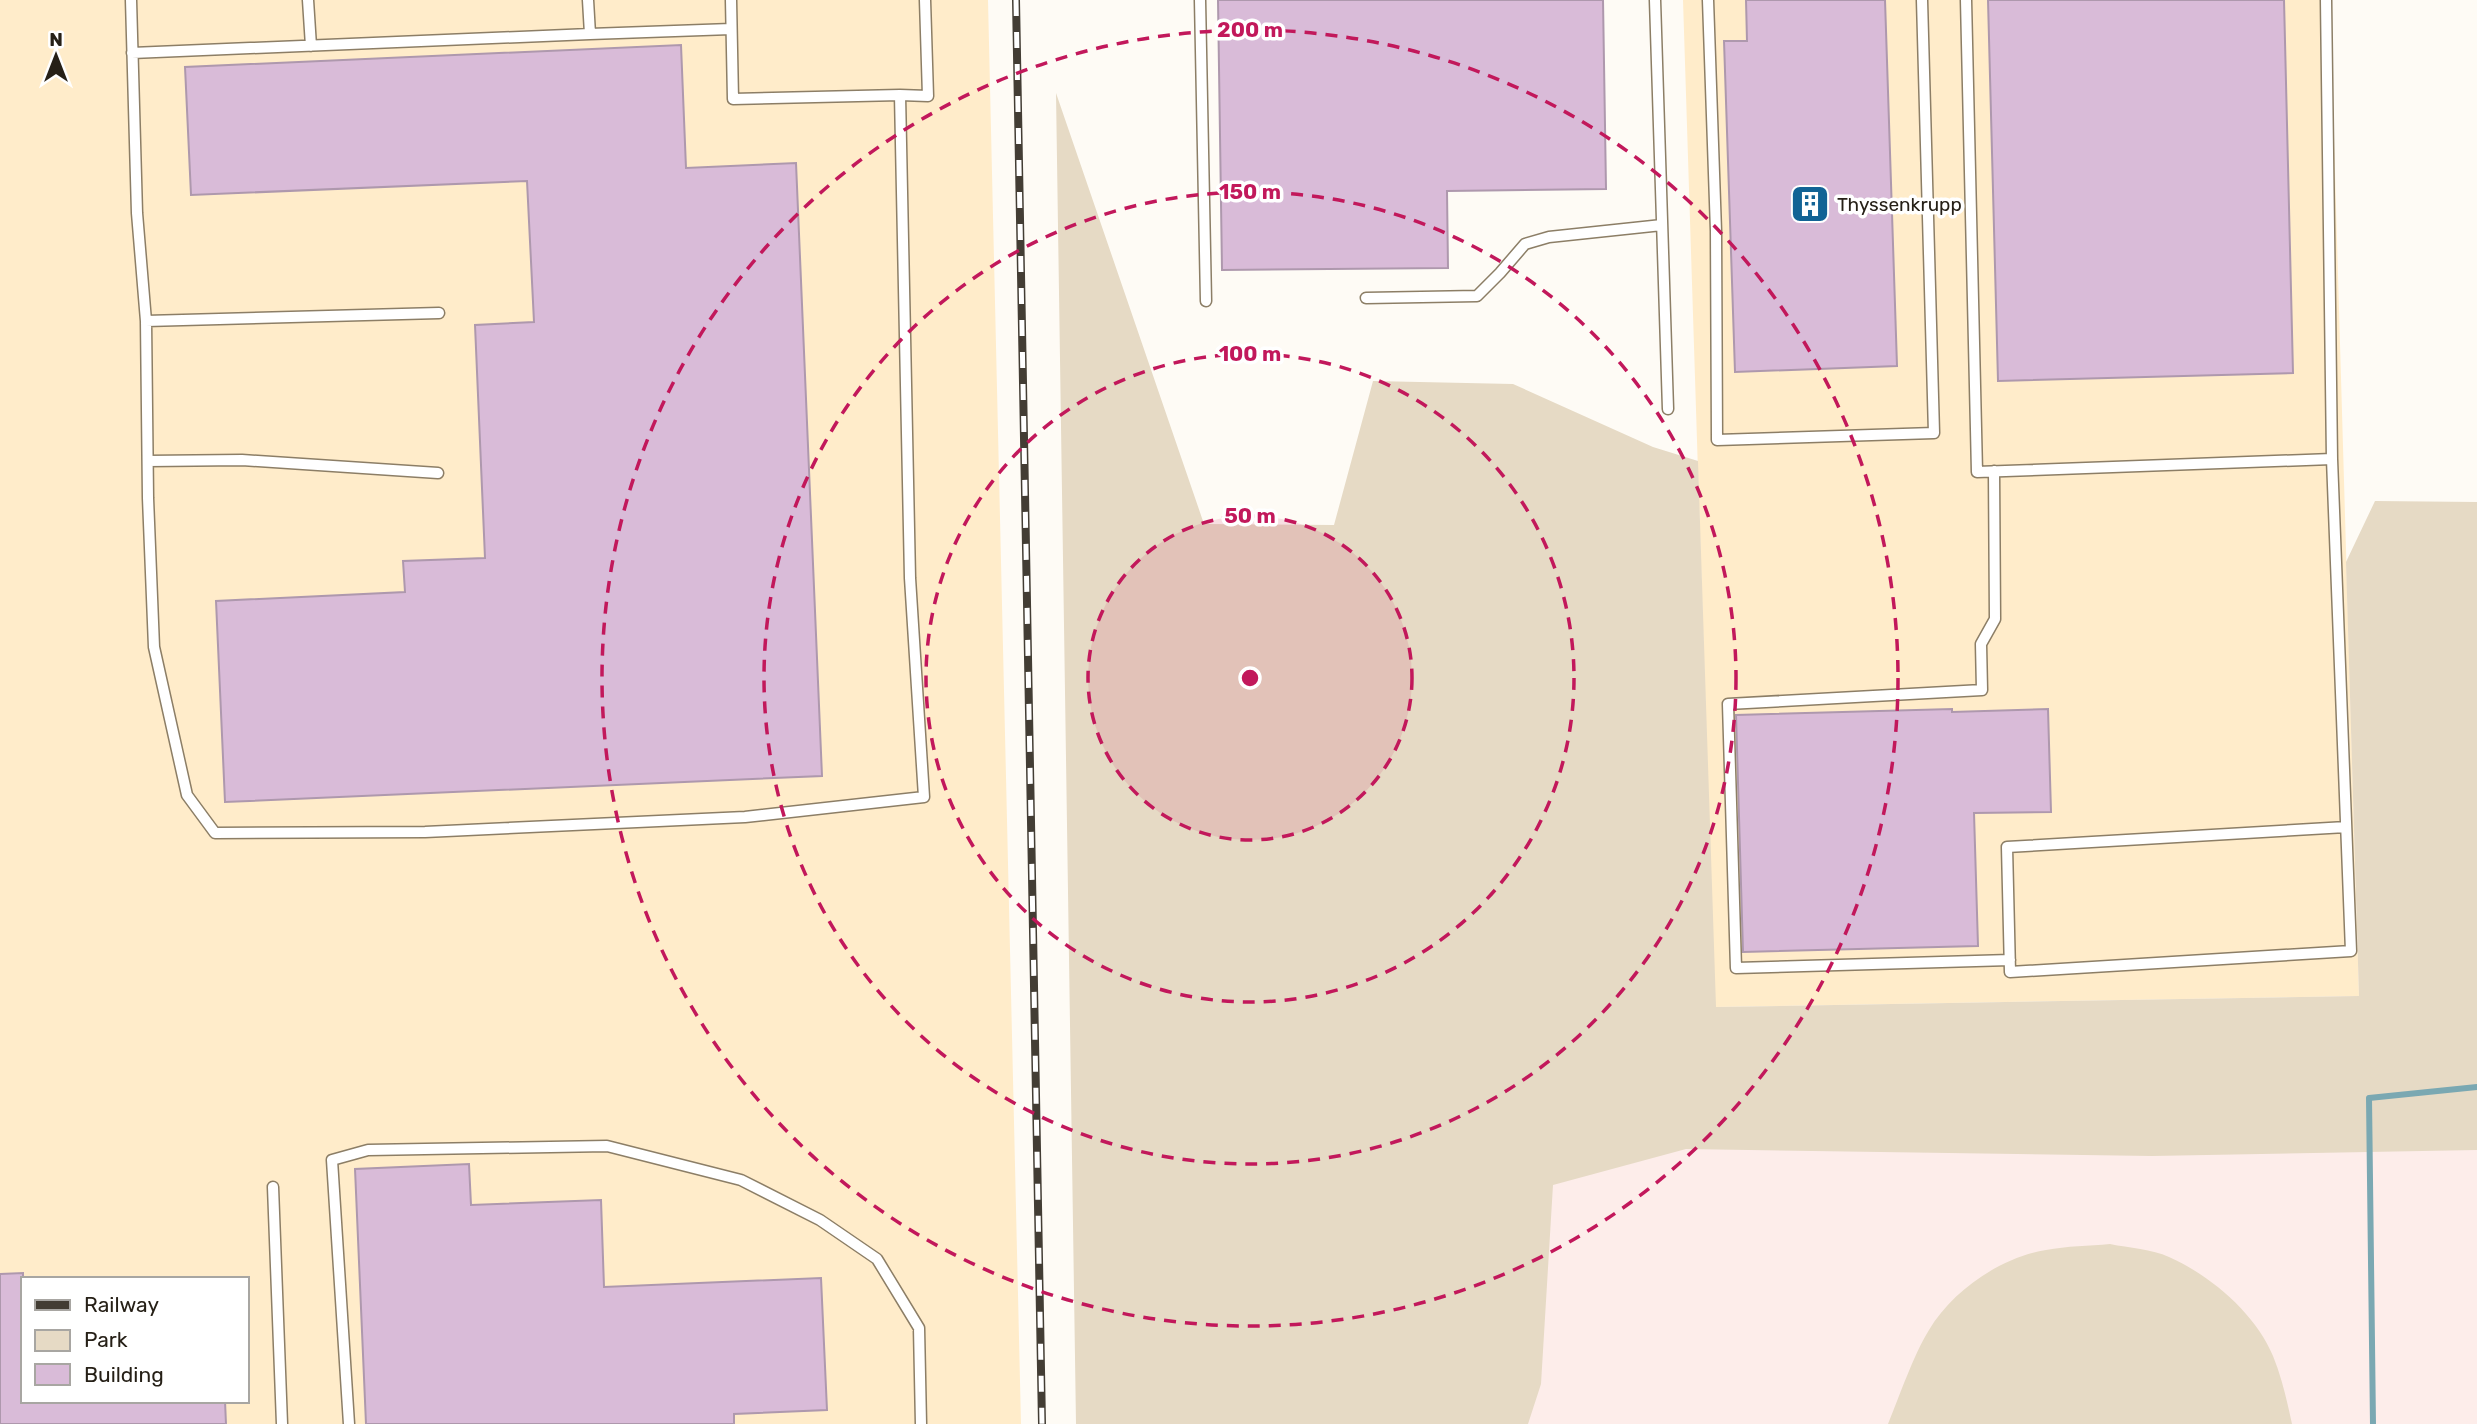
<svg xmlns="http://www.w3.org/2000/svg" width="2477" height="1424" font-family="Rubik,sans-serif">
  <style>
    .commercial { fill: #fdedea }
    .built { fill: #ffecca; fill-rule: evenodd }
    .green { fill: #e6dac5 }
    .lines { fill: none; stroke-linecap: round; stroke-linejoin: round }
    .stream { stroke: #7aa8b2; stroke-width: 6 }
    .building { fill: #d9bbd8; stroke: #ae98ad; stroke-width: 2 }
    .service-casing { stroke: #8c7e66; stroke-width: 13 }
    .service { stroke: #fff; stroke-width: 10 }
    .rail-casing { stroke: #433d34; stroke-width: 8 }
    .rail { stroke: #fff; stroke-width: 5; stroke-dasharray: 16; stroke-linecap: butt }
    .ring { fill: none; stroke: #c2185b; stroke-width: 3.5; stroke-dasharray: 12 9 }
    .labels { text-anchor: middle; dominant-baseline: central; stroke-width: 7; stroke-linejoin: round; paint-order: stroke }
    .poi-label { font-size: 19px; fill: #262017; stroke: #fff; text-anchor: start }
    .centre { fill: #c2185b; stroke: #fff; stroke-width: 3.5 }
    .ring-label { font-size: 21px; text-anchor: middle; font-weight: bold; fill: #c2185b; stroke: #fff; stroke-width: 7; stroke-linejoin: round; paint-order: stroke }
  </style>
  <rect width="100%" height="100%" fill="#fefbf5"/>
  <path class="commercial" d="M2477 558V1424H1369L1357 1025 2359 996 2346 562Z"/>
  <path class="built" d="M0 0H988L1021 1424H0ZM23 1279H247V1401H23Z
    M1683 0H2330L2359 996 1715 1007Z"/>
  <path class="green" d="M1056 93 1204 524 1334 525 1373 381 1513 384 1653 447 1698 461 1716 1007 2359 996 2346 562 2375 501 2477 502V1150L2152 1156 1686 1149 1553 1185 1541 1384 1528 1424H1076Z
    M2110 1244C2129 1248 2152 1249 2169 1257 2210 1275 2256 1314 2273 1356 2282 1378 2287 1401 2292 1424H1888C1900 1395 1913 1356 1929 1330 1952 1291 2001 1257 2046 1250 2067 1246 2089 1246 2110 1244Z"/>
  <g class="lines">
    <path class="stream" d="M2373 1424 2369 1098 2477 1087"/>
  </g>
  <path class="building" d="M1218 0H1603L1606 189 1447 191 1448 268 1222 270Z
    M1746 0H1885L1897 366 1735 372 1724 41H1747Z
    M1988 0H2284L2293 373 1998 381Z
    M681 45 686 168 796 163 822 776 225 802 216 601 405 592 403 561 485 558 475 325 534 322 527 181 191 195 185 67Z
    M1952 709V712L2048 709 2051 812 1974 813 1978 946 1743 952 1736 715Z
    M469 1164 471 1205 601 1200 604 1287 821 1278 827 1410 734 1414V1424H366L355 1169Z
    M23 1273V1401H225L226 1424H0V1274Z"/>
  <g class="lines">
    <g class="service-casing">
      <path id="service" d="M131 0 137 213 146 321 439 313
        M308 0 311 46
        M588 0 590 34 731 29
        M1200 0 1206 301
        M1655 0 1668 409
        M1708 0 1716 231 1717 440 1934 433 1922 0
        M1966 0 1977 472 2332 459 2326 0
        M132 53 590 34
        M900 95 928 96 925 0
        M1366 298 1477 296 1500 273 1525 244 1549 237 1662 225
        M146 321 148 498 154 647 187 795 215 833 425 832 745 817 924 797 910 578 900 95 733 99 731 0
        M2332 459 2351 951 2010 972 2007 847 2346 827
        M148 461 242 460 438 473
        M1994 471 1995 619 1981 644 1982 690 1728 704 1736 968 2010 960
        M273 1187 282 1424
        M349 1424 332 1160 368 1150 607 1146 741 1180 820 1220 877 1259 919 1328 921 1424"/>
    </g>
    <use href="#service" class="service"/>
    <g class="rail-casing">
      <path id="rail" d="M1016 0 1042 1424"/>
    </g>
    <use href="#rail" class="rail"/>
  </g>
  <circle cx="1250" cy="678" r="162" fill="#c2185b" fill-opacity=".12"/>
  <g class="ring">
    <circle cx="1250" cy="678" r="162"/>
    <circle cx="1250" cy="678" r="324"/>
    <circle cx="1250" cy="678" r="486"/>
    <circle cx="1250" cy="678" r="648"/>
  </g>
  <defs>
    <g id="building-square" transform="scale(2.0125)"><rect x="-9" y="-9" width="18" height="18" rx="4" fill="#126395" stroke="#fff"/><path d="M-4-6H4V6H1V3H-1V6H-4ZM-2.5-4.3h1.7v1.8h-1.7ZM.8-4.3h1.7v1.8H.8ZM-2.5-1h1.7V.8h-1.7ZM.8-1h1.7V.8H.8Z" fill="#fff"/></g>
  </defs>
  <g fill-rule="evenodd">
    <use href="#building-square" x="1810" y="204"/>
  </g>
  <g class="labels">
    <g class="poi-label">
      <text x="1837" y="204">Thyssenkrupp</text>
    </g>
  </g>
  <circle cx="1250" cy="678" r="10" class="centre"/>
  <g class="ring-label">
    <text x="1250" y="37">200 m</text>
    <text x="1250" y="199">150 m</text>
    <text x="1250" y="361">100 m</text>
    <text x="1250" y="523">50 m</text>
  </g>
  <rect x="21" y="1277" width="228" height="126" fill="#ffffff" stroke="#a8a6a2" stroke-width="2"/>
  <rect x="35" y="1300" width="35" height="10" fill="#433d34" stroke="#a8a6a2" stroke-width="2"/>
  <text x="84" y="1312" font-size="21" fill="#262017">Railway</text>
  <rect x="35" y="1330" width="35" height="21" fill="#e6dac5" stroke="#a8a6a2" stroke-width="2"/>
  <text x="84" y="1347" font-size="21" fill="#262017">Park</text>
  <rect x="35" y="1364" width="35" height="21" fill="#d9bbd8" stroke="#a8a6a2" stroke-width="2"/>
  <text x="84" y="1382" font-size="21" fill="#262017">Building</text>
  <g transform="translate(56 56)" stroke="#ffffff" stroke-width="5" paint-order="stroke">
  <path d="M0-5L12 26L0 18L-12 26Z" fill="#262017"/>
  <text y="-10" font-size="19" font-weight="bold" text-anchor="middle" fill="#262017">N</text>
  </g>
</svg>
